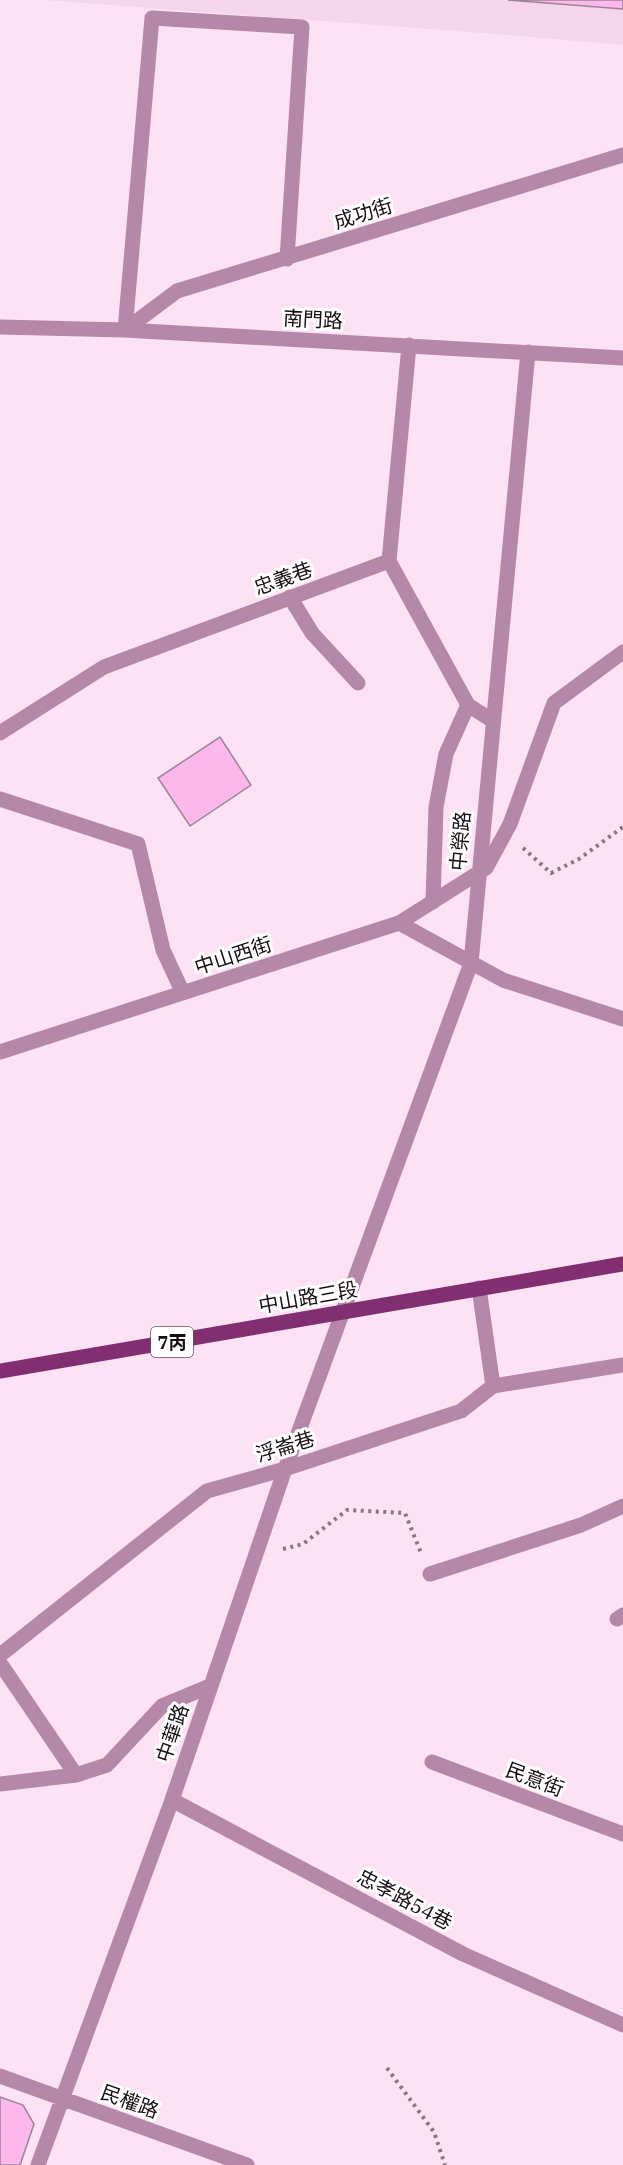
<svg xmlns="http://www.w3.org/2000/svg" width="623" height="2165" font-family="'IBM Plex Serif','Noto Sans TC',serif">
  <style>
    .built { fill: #f5d5ec }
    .building { fill: #fdb8eb; stroke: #9b8595; stroke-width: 1.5 }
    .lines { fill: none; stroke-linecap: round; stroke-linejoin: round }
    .path { stroke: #887783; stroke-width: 4; stroke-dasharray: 3 4.5; stroke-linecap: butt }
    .minor { stroke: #b587a9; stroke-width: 15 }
    .major { stroke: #812f70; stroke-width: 15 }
    .labels { text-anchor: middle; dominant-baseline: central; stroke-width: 6; stroke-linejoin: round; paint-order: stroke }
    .shield { fill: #fff; stroke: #5c565a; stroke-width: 1.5 }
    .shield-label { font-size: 18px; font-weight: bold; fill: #160e14 }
    .street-label { font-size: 20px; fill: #160e14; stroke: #fff }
  </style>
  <rect width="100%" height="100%" fill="#fce2f4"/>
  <path class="built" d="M45 0H623V45L508 35Z"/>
  <path class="building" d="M508 0H623V9Z
    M220 737 251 785 190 826 158 778Z
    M0 2097 23 2105 34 2124 20 2165H0Z"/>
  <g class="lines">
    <path class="path" d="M523 848 551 873 579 859 623 827
      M283 1549 303 1544 347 1510 405 1513 421 1553
      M387 2068 434 2132 445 2165"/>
    <path class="minor" d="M0 327 125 330 623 358
      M125 330 152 18 302 27 287 259
      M125 330 177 291 623 155
      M389 561 468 705 493 721
      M290 597 312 633 358 683
      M0 733 104 667 389 561 409 345
      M0 799 138 844 163 950 183 993
      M433 902 436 807 446 754 468 705
      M399 923 486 868 510 824 554 703 623 652
      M0 1052 399 923 503 980 623 1019
      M479 1288 493 1386
      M430 1574 581 1525 623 1506
      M617 1619 623 1615
      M0 1655 207 1491 285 1469 461 1411 493 1386 623 1365
      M0 1663 76 1775
      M432 1762 623 1834
      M0 1784 76 1775 107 1765 162 1706 210 1686
      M172 1800 463 1954 623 2025
      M0 2076 247 2165
      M38 2165 172 1800 285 1469 471 963 528 352"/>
    <path class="major" d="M0 1371 623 1264"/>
  </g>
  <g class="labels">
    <rect class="shield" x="151" y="1327" width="42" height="30" rx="4.5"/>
    <g class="shield-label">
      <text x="172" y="1342">7丙</text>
    </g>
    <g class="street-label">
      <text transform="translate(363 213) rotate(-17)">成功街</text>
      <text transform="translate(313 319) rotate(3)">南門路</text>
      <text transform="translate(283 578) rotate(-20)">忠義巷</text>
      <text transform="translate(460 841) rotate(-85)">中榮路</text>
      <text transform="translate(233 955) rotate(-18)">中山西街</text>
      <text transform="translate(308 1297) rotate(-10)">中山路三段</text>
      <text transform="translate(285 1446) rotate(-17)">浮崙巷</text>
      <text transform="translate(172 1733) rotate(-71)">中華路</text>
      <text transform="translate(535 1779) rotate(21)">民意街</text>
      <text transform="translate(405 1899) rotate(28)">忠孝路54巷</text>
      <text transform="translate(130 2101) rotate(20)">民權路</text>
    </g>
  </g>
</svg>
